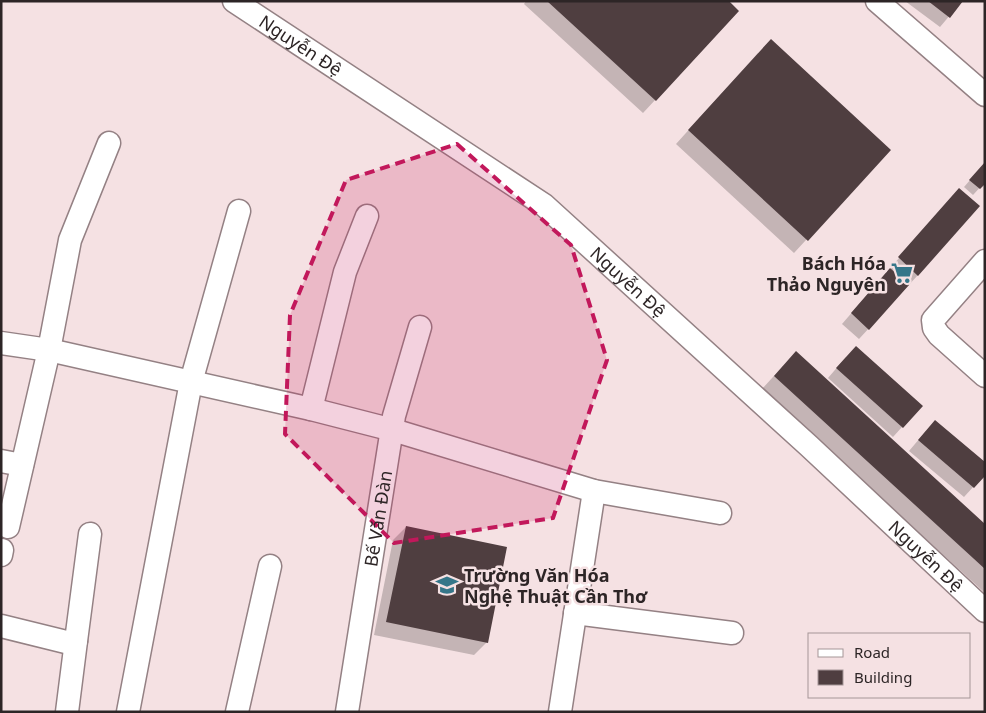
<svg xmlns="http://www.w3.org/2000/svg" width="986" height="713" font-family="'Noto Sans',sans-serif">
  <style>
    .shadow { fill: #0003 }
    .building { fill: #4f3e40 }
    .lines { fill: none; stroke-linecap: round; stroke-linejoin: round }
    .minor-casing { stroke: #948184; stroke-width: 25 }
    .minor { stroke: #fff; stroke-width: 22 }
    .marked { fill: #c2185b; fill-opacity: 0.2; stroke: #c2185b; stroke-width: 4; stroke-dasharray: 10 6; stroke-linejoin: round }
    .labels { text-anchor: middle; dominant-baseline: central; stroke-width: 5; stroke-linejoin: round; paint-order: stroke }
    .street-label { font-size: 18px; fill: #2d2526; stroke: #f5e1e3 }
    .poi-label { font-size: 18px; font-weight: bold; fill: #2d2526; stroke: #f5e1e3; text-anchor: end }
  </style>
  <rect width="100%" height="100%" fill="#f5e1e3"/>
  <path class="shadow" d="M526 1H727L738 11 643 113 524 4Z
    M905 1H962L940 27Z
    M758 53 889 150 794 253 676 144Z
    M985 163V182L973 195 964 187Z
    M950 199 918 275 859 339 842 324Z
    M846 357 902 427 893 437 828 378Z
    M783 366 985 526V593L762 389Z
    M926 431 985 474 964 497 909 451Z
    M406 527 487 642 474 655 374 635 393 540Z"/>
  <path class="building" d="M547 1H729L739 11 656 101Z
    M928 1H963L950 18Z
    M771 39 891 150 808 241 688 130Z
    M985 162V184L980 189 969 180Z
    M959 188 980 206 918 276 898 257Z
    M890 268 909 285 869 330 851 313Z
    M856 346 923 406 903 428 836 368Z
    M796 351 985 524V569L774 376Z
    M935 420 985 462V476L974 488 918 440Z
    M406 526 507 547 488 643 386 622Z"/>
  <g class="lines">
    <g class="minor-casing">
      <g id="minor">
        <path id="s1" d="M234 1 544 205 809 446 985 611"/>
        <path d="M877 1 985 95"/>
        <path d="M985 261 933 320 934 328 939 335 985 376"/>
        <path d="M1 343 49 350 311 409 393 430 594 491 720 513"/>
        <path d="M311 409 345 272 367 216"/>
        <path d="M1 461 22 465"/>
        <path d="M8 527 49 350 70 240 109 143"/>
        <path d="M1 555 2 550"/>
        <path d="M575 613 732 633"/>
        <path d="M1 626 66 642 76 641 90 534"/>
        <path d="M67 712 76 641"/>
        <path d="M128 712 191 382 239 211"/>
        <path d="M237 712 270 566"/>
        <path id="s2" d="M347 712 394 416 420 327"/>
        <path d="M560 712 594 491"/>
      </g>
    </g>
    <use href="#minor" class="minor"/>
  </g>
  <path class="marked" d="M457 144 571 245 607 360 553 518 394 543 285 434 290 315 346 180Z"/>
  <defs>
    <g id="supermarket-bare" transform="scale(1.725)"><path d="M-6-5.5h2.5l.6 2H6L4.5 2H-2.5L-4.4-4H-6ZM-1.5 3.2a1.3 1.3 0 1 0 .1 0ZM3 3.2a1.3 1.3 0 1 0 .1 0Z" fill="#357689" stroke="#f5e1e3" stroke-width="2.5" paint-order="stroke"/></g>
    <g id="school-bare" transform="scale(1.725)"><path d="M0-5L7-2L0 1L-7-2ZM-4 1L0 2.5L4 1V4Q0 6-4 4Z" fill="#357689" stroke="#f5e1e3" stroke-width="2.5" paint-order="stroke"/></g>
  </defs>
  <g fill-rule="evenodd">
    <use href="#supermarket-bare" x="902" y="273"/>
    <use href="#school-bare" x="447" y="585"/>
  </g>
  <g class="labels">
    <g class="street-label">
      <text stroke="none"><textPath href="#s1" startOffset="80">Nguyễn Đệ</textPath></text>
      <text stroke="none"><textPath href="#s1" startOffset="485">Nguyễn Đệ</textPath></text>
      <text stroke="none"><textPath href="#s2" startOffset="196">Bế Văn Đàn</textPath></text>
      <text stroke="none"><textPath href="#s1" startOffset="890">Nguyễn Đệ</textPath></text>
    </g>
    <g class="poi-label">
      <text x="886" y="263">Bách Hóa<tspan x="886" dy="21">Thảo Nguyên</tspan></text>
      <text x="464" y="575" text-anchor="start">Trường Văn Hóa<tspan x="464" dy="21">Nghệ Thuật Cần Thơ</tspan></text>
    </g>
  </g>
  <rect width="986" height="713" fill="none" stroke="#2d2526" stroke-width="5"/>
  <rect x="808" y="633" width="162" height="65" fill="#f5e1e3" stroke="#a59697"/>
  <rect x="818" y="649" width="25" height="8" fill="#ffffff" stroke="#a59697"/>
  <text x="854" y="658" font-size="15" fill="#2d2526">Road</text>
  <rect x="818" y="670" width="25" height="15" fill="#4f3e40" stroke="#a59697"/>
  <text x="854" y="683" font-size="15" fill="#2d2526">Building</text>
</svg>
